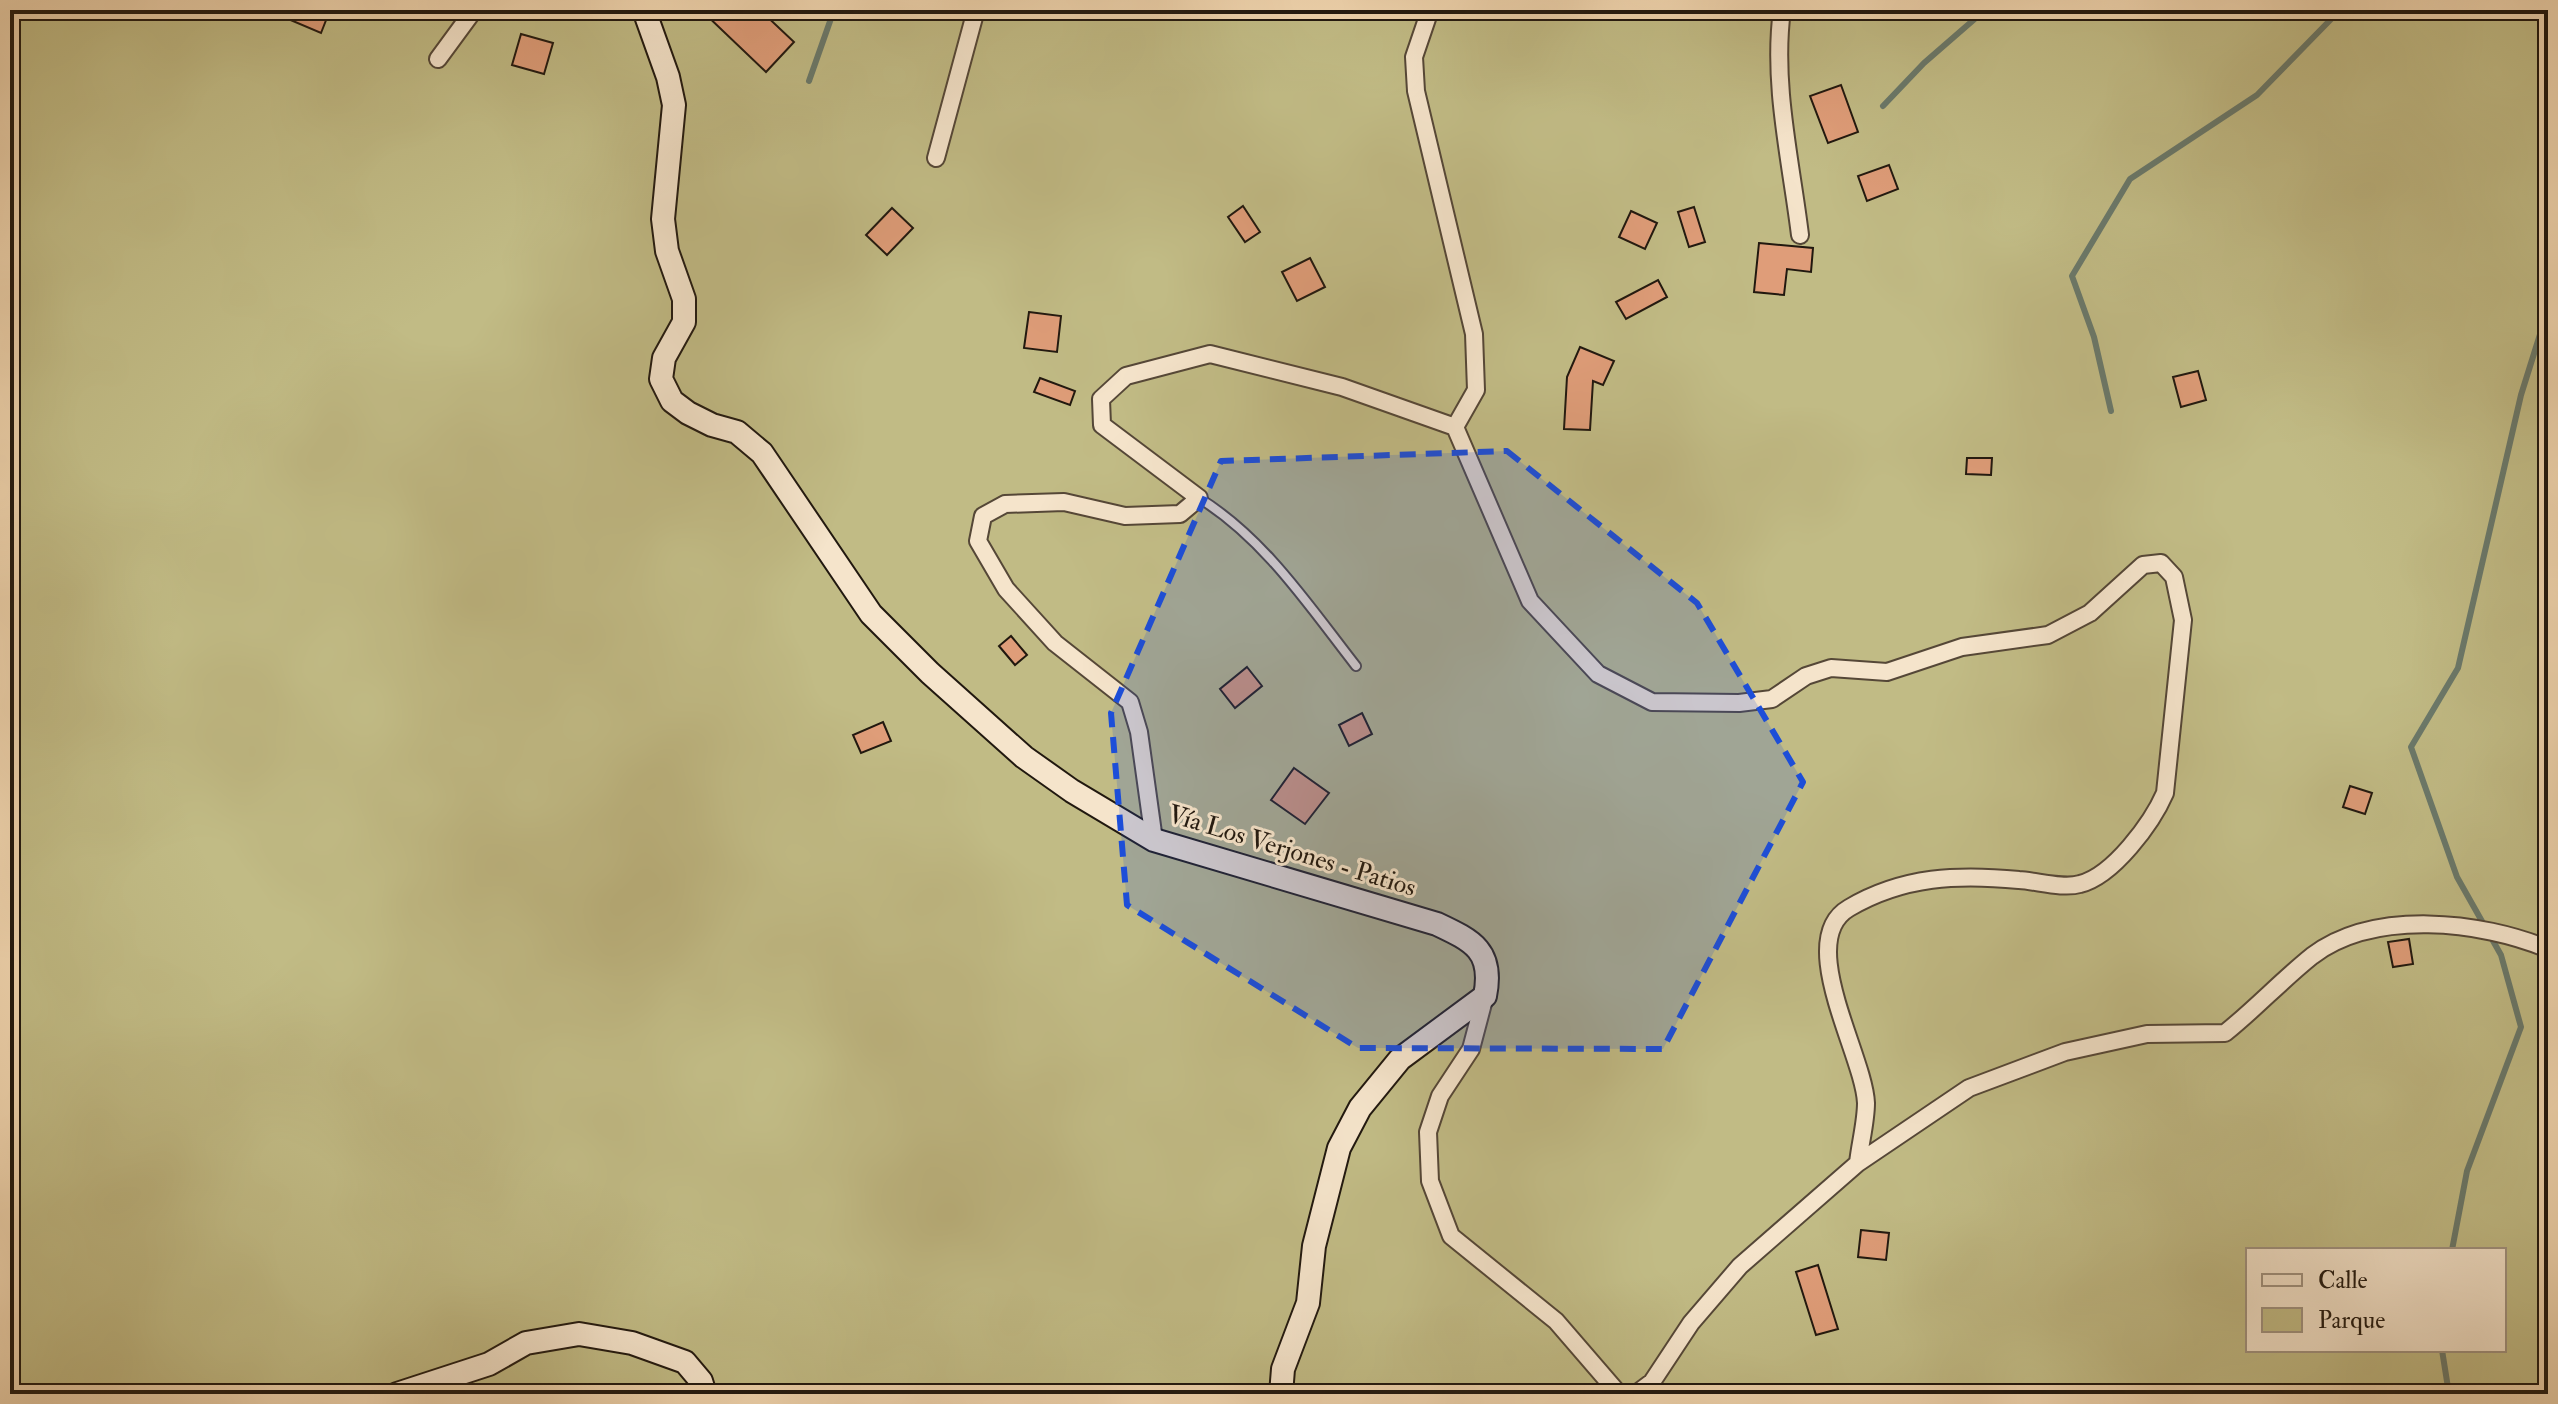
<svg xmlns="http://www.w3.org/2000/svg" width="2558" height="1404" font-family="'IM FELL Double Pica',serif">
  <style>
    .green { fill: #c1bb85; stroke: #716a4a; stroke-width: 2; fill-rule: evenodd }
    .lines { fill: none; stroke-linecap: round; stroke-linejoin: round }
    .stream { stroke: #6a796b; stroke-width: 6 }
    .building { fill: #df9d79; stroke: #21180f; stroke-width: 2 }
    .lane-casing { stroke: #554737; stroke-width: 12 }
    .street-casing { stroke: #554737; stroke-width: 20 }
    .secondary-casing { stroke: #21180f; stroke-width: 26 }
    .lane { stroke: #f5e4cb; stroke-width: 8 }
    .street { stroke: #f5e4cb; stroke-width: 16 }
    .secondary { stroke: #f5e4cb; stroke-width: 22 }
    .marked { fill: #1d4ed8; fill-opacity: 0.2; stroke: #1d4ed8; stroke-width: 6; stroke-dasharray: 16 10; stroke-linejoin: round }
    .labels { text-anchor: middle; dominant-baseline: central; stroke-width: 6; stroke-linejoin: round; paint-order: stroke }
    .street-label { font-size: 26px; fill: #21180f; stroke: #f5e4cb }
  </style>
  <rect width="100%" height="100%" fill="#f0d5af"/>
  <filter id="stains"><feTurbulence type="fractalNoise" baseFrequency=".0025" numOctaves="4"/><feColorMatrix values="0 0 0 0 .2 0 0 0 0 .09 0 0 0 0 .02 0 0 0 .5 -.17"/></filter>
  <radialGradient id="worn" r=".72"><stop offset=".6" stop-color="#630" stop-opacity="0"/><stop offset="1" stop-color="#630" stop-opacity=".3"/></radialGradient>
  <path class="green" d="M10 10H2548V1394H10ZM2248 1250H2504V1350H2248Z"/>
  <g class="lines">
    <path class="stream" d="M809 81 834 10
      M1883 106 1924 63 1985 10
      M2111 411 2094 337 2072 276 2130 179 2257 95 2340 10
      M2452 1250 2467 1171 2521 1027 2501 955 2457 877 2411 747 2458 668 2521 395 2548 309
      M2442 1350 2449 1394"/>
  </g>
  <path class="building" d="M267 10H330L321 33Z
    M701 10H760L794 42 766 72Z
    M521 34 553 43 544 74 512 65Z
    M1841 85 1858 132 1828 143 1810 96Z
    M1889 165 1898 189 1867 201 1858 176Z
    M1243 206 1260 232 1245 242 1228 217Z
    M1694 207 1705 242 1689 247 1678 212Z
    M892 208 913 228 887 255 866 235Z
    M1631 211 1657 223 1645 249 1619 237Z
    M1759 243 1813 248 1811 272 1787 269 1784 295 1754 292Z
    M1310 258 1325 287 1297 301 1282 272Z
    M1658 280 1667 297 1626 319 1616 302Z
    M1029 312 1061 316 1057 352 1024 348Z
    M1580 347 1614 361 1603 385 1593 381 1590 430 1564 429 1567 377Z
    M2198 371 2206 400 2181 407 2173 377Z
    M1040 378 1075 391 1070 405 1034 392Z
    M1967 458H1992L1991 475 1966 474Z
    M1011 636 1027 655 1015 665 999 646Z
    M1247 667 1262 686 1235 708 1220 689Z
    M1362 713 1372 734 1349 746 1339 725Z
    M883 722 891 741 861 753 853 735Z
    M1294 768 1329 793 1305 824 1271 800Z
    M2350 786 2372 793 2365 814 2343 807Z
    M2409 939 2413 964 2393 967 2388 942Z
    M1861 1230 1889 1233 1886 1260 1858 1257Z
    M1818 1265 1838 1329 1816 1335 1796 1272Z"/>
  <g class="lines">
    <g class="lane-casing">
      <path id="lane" d="M1199 498C1265 539 1309 606 1356 666"/>
    </g>
    <g class="street-casing">
      <path id="street" d="M1430 10 1414 57 1416 91 1474 334 1476 390 1455 427
        M1782 10C1772 84 1791 161 1800 235
        M438 59 474 10
        M936 158 976 10
        M1154 840 1139 732 1130 702 1055 643 1006 589 978 541 983 516 1005 504 1064 502 1125 516 1180 514 1199 498 1102 425 1101 399 1126 376 1210 354 1342 387 1455 427 1530 601 1598 674 1652 702 1739 703 1772 699 1806 676 1831 668 1887 672 1962 647 2048 635 2090 613 2143 565 2161 563 2174 577 2183 620 2165 793C2152 823 2113 876 2080 884 2063 889 2037 881 2019 880 1959 874 1903 876 1849 908 1794 940 1864 1055 1866 1103 1866 1122 1860 1144 1858 1163
        M1485 996 1471 1049 1440 1096 1428 1132 1430 1181 1451 1236 1556 1321 1619 1394
        M1636 1394 1652 1382 1691 1323 1740 1266 1858 1163 1969 1088 2065 1052 2147 1034 2225 1033C2255 1009 2282 980 2312 956 2374 909 2481 921 2548 949"/>
    </g>
    <g class="secondary-casing">
      <path id="secondary" d="M644 10 668 77 674 105 663 219 667 251 684 299V322L664 358 661 379 672 401 688 413 712 425 737 432 762 453 871 614 930 673 1024 757 1072 791 1154 840 1437 924C1473 941 1494 951 1485 996L1400 1059 1360 1108 1339 1148 1314 1246 1308 1303 1283 1369 1281 1394
        M397 1394 489 1364 526 1343 579 1334 632 1343 685 1362 701 1381 705 1394"/>
    </g>
    <use href="#lane" class="lane"/>
    <use href="#street" class="street"/>
    <use href="#secondary" class="secondary"/>
  </g>
  <path class="marked" d="M1507 451 1697 603 1803 782 1663 1049 1358 1048 1127 905 1111 713 1221 461Z"/>
  <g class="labels">
    <g class="street-label">
      <text transform="translate(1292 851) rotate(17)">Vía Los Verjones - Patios</text>
    </g>
  </g>
  <rect width="2558" height="1404" fill="none" stroke="#f0d5af" stroke-width="40"/>
  <rect x="12" y="12" width="2534" height="1380" fill="none" stroke="#21180f" stroke-width="4"/>
  <rect x="20" y="20" width="2518" height="1364" fill="none" stroke="#21180f" stroke-width="2"/>
  <rect x="2246" y="1248" width="260" height="104" fill="#f5e4cb" stroke="#a09280" stroke-width="2"/>
  <rect x="2262" y="1274" width="40" height="12" fill="#f5e4cb" stroke="#a09280" stroke-width="2"/>
  <text x="2318" y="1288" font-size="24" fill="#21180f">Calle</text>
  <rect x="2262" y="1308" width="40" height="24" fill="#c1bb85" stroke="#a09280" stroke-width="2"/>
  <text x="2318" y="1328" font-size="24" fill="#21180f">Parque</text>
  <rect width="100%" height="100%" filter="url(#stains)"/>
  <rect width="100%" height="100%" fill="url(#worn)"/>
</svg>
